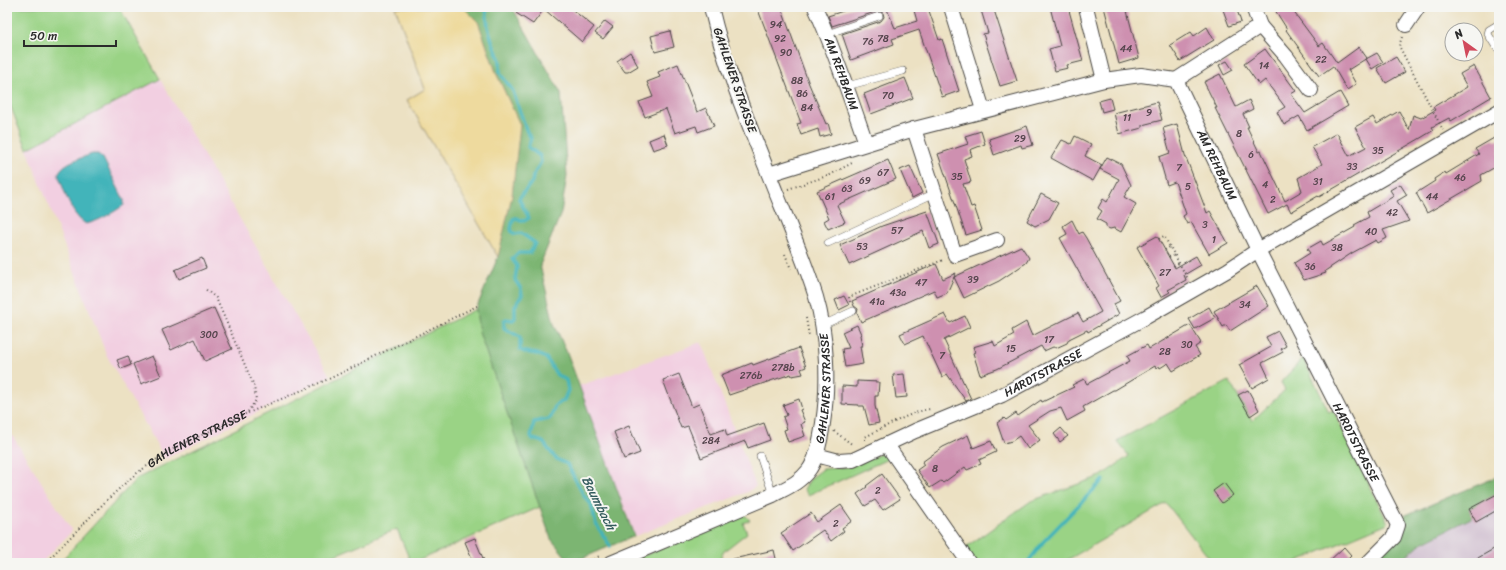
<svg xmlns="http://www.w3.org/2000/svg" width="1506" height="570" font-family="Sriracha,sans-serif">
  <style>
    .built { fill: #f2cfe1 }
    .industrial { fill: #cfbdcf }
    .green { fill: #9ad385; stroke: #627f58 }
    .forest { fill: #7bb572; stroke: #53704e }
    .sand { fill: #eeda9e; stroke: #8c8264 }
    .water { fill: #43b4ba; stroke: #377072 }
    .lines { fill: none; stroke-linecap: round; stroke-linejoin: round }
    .stream { stroke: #43b4ba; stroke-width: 3.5 }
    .building { fill: #ce90b0 }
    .lane-casing { stroke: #484642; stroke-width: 8 }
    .street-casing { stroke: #484642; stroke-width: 16 }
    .path { stroke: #484642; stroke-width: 2; stroke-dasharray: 1 3; stroke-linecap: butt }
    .lane { stroke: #fff; stroke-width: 7 }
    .street { stroke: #fff; stroke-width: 14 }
    .labels { text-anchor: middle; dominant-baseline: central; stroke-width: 4; stroke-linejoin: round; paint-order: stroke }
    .number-label { font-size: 10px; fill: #54444c }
    .street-label { font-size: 12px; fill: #2b2b2b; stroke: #f6f6f2 }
    .water-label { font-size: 13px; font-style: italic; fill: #335b5d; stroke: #f6f6f2 }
  </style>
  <rect width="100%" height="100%" fill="#f6f6f2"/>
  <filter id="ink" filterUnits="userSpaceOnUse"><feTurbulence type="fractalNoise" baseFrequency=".025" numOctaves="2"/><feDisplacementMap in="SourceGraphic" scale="8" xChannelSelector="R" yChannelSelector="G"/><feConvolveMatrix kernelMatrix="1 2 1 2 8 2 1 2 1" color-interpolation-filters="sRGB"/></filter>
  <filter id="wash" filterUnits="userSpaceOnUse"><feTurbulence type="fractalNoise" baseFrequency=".012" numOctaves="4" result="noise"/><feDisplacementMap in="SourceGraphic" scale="16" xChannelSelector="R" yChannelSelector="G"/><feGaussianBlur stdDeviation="0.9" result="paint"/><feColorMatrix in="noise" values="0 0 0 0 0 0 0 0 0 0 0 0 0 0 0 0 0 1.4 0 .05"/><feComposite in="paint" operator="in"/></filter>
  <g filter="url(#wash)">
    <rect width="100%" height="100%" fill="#ece1c3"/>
    <path class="built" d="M160 79 330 376 165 459 107 356 27 149Z
      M701 342 756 486 747 492 635 536 579 386Z
      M7 427 72 531 41 563H7Z"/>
    <path class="industrial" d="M1499 493V563H1398L1419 545 1473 516 1469 509Z"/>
    <path class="green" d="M7 7H119L160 79 27 149 7 97Z
      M476 309 479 332 540 507 413 563H411L397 529 316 563H59L136 479Z
      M1303 358 1329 412 1333 410 1388 523 1293 563H1213L1166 503 1062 563H974L966 547 1031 501 1101 476 1129 456 1117 441 1229 381 1252 421 1285 390 1281 382Z
      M886 452 888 459 808 495 804 489 811 478 823 469 847 467Z
      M741 515 746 516 750 520 743 523 747 533 724 551 718 563H626Z"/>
    <path class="forest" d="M463 7H512L561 93 567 176 561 213 540 265 554 324 568 355 634 536 571 563 551 539 479 332 476 309 498 257 512 195 520 125 497 75 478 22Z
      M1499 476V493L1469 509 1473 517 1420 544 1398 563H1375L1401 517Z"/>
    <path class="sand" d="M395 7H463L478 22 497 75 520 125 512 195 498 257 407 100 425 89Z"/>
    <path class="water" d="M92 154H98L103 158 124 200V205C113 213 99 221 86 224 70 215 65 191 58 174 64 161 80 159 92 154Z"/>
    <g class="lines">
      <path class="stream" d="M486 7 488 27 493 44 500 60V73L513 91 527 132 531 138 528 147 540 156 541 162 533 176 532 182 520 197 519 199 529 218 524 221 516 218 513 219 511 229 512 232 515 234 521 233 535 243 530 253H518L512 259 517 266 515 280 521 289 522 295 515 306V318L513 320 506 319 504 321V328L520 337V350L525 352 537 354 546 358 557 375 566 380 568 390 564 400 555 406 551 417 549 419 534 422 531 436 533 439 543 442 556 459 567 464 584 496 591 504 596 524 610 546
        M1027 563 1044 541 1103 480"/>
    </g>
    <g id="blocks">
      <path class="building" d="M520 7H569L594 27 582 42 544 9 533 24 516 13Z
        M757 7H781L809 84 826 124 828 123 831 134 820 137 818 129 801 135 797 124 801 123Z
        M855 7H886L895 28 917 21 913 7H924V10L928 8 939 40 942 39 959 91 942 97 919 30 892 39 894 44 851 60 842 34 881 21 884 17 883 13 878 11 832 26 828 16Z
        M980 7H993L1017 81 1000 86 983 34 988 33Z
        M1050 7H1068L1083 61 1067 65 1068 68 1055 71 1049 49 1060 46Z
        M1104 7H1126L1139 58 1119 64Z
        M1222 7H1236L1241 22 1229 26Z
        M1273 7H1290L1319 46 1323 43 1337 63 1359 47 1367 58 1348 70 1356 84 1347 90 1333 66 1319 76 1286 30 1287 29Z
        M605 21 613 27 603 39 595 33Z
        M1207 27 1214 40 1180 61 1170 45 1191 32 1194 36Z
        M670 31 674 47 655 52 651 36Z
        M1265 49 1296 91 1291 94 1305 113 1340 92 1348 106 1307 130 1299 116 1284 125 1277 112 1285 107 1265 80 1259 85 1244 64Z
        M630 52 638 66 628 72H625L617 61Z
        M1377 53 1383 62 1372 69 1366 59Z
        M1396 57 1405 72 1386 83 1377 68Z
        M1227 61 1233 70 1224 75 1219 65Z
        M678 64 697 112 706 108 714 126 698 132 696 126 675 133 666 109 645 117 639 102 653 97 647 82 660 77 658 72Z
        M1474 66 1491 97 1451 121 1449 118 1432 127 1434 130 1419 139 1319 197 1318 196 1291 212 1287 204 1268 214 1215 108H1217L1204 82 1220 74 1236 107 1249 100 1253 109 1243 114 1249 127H1247L1259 152 1261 151 1285 201 1302 191 1298 178 1322 164 1312 147 1337 133 1349 156 1366 147 1355 127 1373 117 1377 124 1399 111 1409 130 1413 115 1421 118 1435 110 1433 107 1467 87 1460 74Z
        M905 78 913 98 871 114 864 94Z
        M1110 98 1113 109 1102 112 1099 101Z
        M1157 102 1162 120 1142 125V128L1119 134 1114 113Z
        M1177 124 1185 155 1207 213 1210 211 1228 243 1209 254 1191 222 1187 224 1183 216 1186 214 1175 182 1167 185 1159 157 1170 153 1163 128Z
        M1027 126 1033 145 1022 148 1021 145 994 155 989 139Z
        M981 131 985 144 970 150 972 156 964 159 971 182 963 184 971 207 974 206 982 230 966 235 938 154 968 144 965 136Z
        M664 134 668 145 653 150 649 140Z
        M1075 136 1091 144 1085 156 1102 165 1093 181 1051 158 1062 140 1071 144Z
        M1494 138 1495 141 1499 139V165L1481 175 1482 181 1427 213 1416 193 1435 181 1434 179 1440 175 1445 172 1446 174 1479 154 1475 149Z
        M1107 157 1121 164 1131 185 1124 197 1136 204 1121 232 1114 228 1110 229 1106 227V224L1097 219 1102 211 1098 208 1103 199 1107 202 1119 179 1100 169Z
        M888 160 896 179 837 205 845 222 828 229 824 221 829 218 817 191Z
        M910 166 922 193 912 198 900 170Z
        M1400 184 1407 195 1397 201 1409 221 1383 230 1387 238 1378 243 1376 240 1352 253 1325 271 1326 273 1304 280 1294 263 1310 253 1307 249 1321 241 1323 245 1355 227 1354 225 1369 217 1367 212 1394 196 1390 190Z
        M1041 194 1058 203 1049 219 1035 226 1027 221Z
        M927 211 939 244 929 248 923 231 849 265 840 245 882 226Z
        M1072 220 1079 234 1082 232 1086 238 1120 301 1114 304 1119 314 1088 332 1087 330 1069 339 1067 343 1056 348 1053 347 1044 351 1041 346 997 369 980 375 973 353 975 352 973 347 993 341 995 346 1014 335 1012 330 1026 322 1032 336 1078 313 1083 322 1101 312 1060 238 1067 234 1063 226Z
        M1157 236 1175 268 1196 256 1201 265 1184 275 1186 280 1168 290 1170 292 1161 297 1156 288 1159 286 1137 247Z
        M1021 246 1029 258 1026 263 999 281 964 298 954 277 947 293 937 297 934 290 861 322 857 313 858 309 854 306 852 301 936 264 943 279 956 273 954 277Z
        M202 258 206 268 179 279 175 270Z
        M1257 286 1269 306 1230 331 1226 325 1223 327 1214 311Z
        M844 296 849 305 839 310 835 300Z
        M1209 307 1215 318 1195 329 1189 319Z
        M214 308 232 349 205 361 195 339 171 350 162 330Z
        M945 314 950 323 965 316 970 327 944 340 971 399 966 401 947 374 942 377 923 336 905 344 900 334Z
        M857 325 861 334 860 335 862 346H860L863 364 845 367 842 349 849 348 842 332Z
        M1190 325 1201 343 1195 347 1200 355 1173 371 1168 363 1160 368 1159 366 1156 368 1155 366 1115 390H1113L1083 407 1085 411 1067 421 1061 408 1050 411 1028 425 1040 440 1028 449 1019 436 1012 441 1004 443 997 423 1004 418 1006 420 1016 413 1018 416 1041 400 1042 402 1074 387 1072 385 1084 379 1087 384 1130 361 1127 356 1147 345 1149 349Z
        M1278 331 1286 346 1281 349 1283 352 1262 363 1269 378 1252 388 1239 365 1271 347 1266 337Z
        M799 348 806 367 801 369 803 374 792 376 791 374 729 395 721 375 752 363 753 365Z
        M128 356 131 365 121 369 117 360Z
        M152 356 161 376 141 384 133 364Z
        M679 374 692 407 699 404 711 434 725 429 727 436 764 423 770 440 748 448 745 441 701 458 688 426 681 428 663 380Z
        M904 374 907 397 896 398 893 375Z
        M857 381 879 382 878 396H875V406L879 423 869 425 864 406H858V405L842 404V386L857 387Z
        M1248 390 1259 410 1250 416 1238 395Z
        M799 399 802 409 800 410 805 422 801 424 805 436 788 442 784 430 787 429 783 417 787 415 783 405Z
        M629 426 640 453 624 459 614 432Z
        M1061 428 1068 436 1060 442 1054 434Z
        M968 435 973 448 991 441 996 452 979 460 981 464 967 470 965 467 943 483 941 481 930 488 917 470 924 465 922 462 943 447Z
        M882 474 900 499 883 510 875 500 865 506 857 494 867 487 866 486Z
        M1224 483 1233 495 1222 503 1213 491Z
        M1499 493V509L1476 522 1469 509Z
        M841 505 852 521 842 528 844 531 831 541 823 530 793 551 781 533 811 513 817 522Z
        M475 538 477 544 485 563H474L465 542Z
        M1499 546V563H1469Z
        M1344 547 1351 555 1343 563H1327Z
        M774 550 777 563H734L733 559Z"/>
    </g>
  </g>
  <g filter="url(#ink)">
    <use href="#blocks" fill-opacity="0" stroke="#484642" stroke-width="1"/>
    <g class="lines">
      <g class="lane-casing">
        <path id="lane" d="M827 34 879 16
          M1496 47 1488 34 1489 30 1499 24
          M847 86 903 71
          M828 243 935 193
          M821 326 853 311
          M760 456 773 495"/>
      </g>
      <g class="street-casing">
        <g id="street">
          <path id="s2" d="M815 7C835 51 850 97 866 143"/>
          <path d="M951 7 983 110"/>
          <path d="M1086 7 1104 80"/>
          <path d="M1406 25 1418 7"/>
          <path d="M1260 26 1286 56 1311 90"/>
          <path d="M1176 80 1260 26 1253 7"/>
          <path d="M914 129 955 255 997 240"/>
          <path id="s3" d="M769 174 914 129 1104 80 1141 75 1176 80 1258 250 1398 525 1394 537 1368 563"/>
          <path d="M887 445 969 563"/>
          <path id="s4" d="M816 455 839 461 853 460 915 431 1002 395 1146 317 1228 270 1258 250 1499 111"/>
          <path id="s5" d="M611 563 773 495C786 488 799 483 808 471 817 460 821 437 823 423 829 384 827 334 816 297 805 262 791 229 777 195 753 134 726 72 711 7"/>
        </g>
      </g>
      <g class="path">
        <path d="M1402 37 1399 46 1443 130"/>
        <path d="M788 189 830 175 852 163"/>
        <path d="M1159 239 1164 236 1188 279"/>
        <path d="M1165 250 1170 247"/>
        <path d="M785 254 791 269"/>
        <path d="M1169 257 1175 255"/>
        <path d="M1174 266 1179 263"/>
        <path d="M850 302 849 297 943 260"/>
        <path d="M806 318 809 336"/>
        <path d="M248 413 331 378 477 306"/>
        <path d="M834 431 853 445"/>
        <path d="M865 440V437C881 429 916 409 932 409"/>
        <path id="s1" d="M45 563 107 500 133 476 167 452 247 413 256 400 254 386 216 298 205 289"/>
        <path d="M583 563 600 556"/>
      </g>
      <use href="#lane" class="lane"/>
      <use href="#street" class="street"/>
    </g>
  </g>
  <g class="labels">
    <g class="number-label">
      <text x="776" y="25">94</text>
      <text x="780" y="39">92</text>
      <text x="883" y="39">78</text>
      <text x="868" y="42">76</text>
      <text x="1126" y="49">44</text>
      <text x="786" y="53">90</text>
      <text x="1321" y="60">22</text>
      <text x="1264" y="66">14</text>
      <text x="797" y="81">88</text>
      <text x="802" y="94">86</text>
      <text x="888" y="96">70</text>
      <text x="807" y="108">84</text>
      <text x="1149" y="113">9</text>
      <text x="1127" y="118">11</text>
      <text x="1239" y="134">8</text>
      <text x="1020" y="139">29</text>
      <text x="1378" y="151">35</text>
      <text x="1251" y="155">6</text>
      <text x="1352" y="167">33</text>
      <text x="1179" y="168">7</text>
      <text x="883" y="173">67</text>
      <text x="957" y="177">35</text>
      <text x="1460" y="178">46</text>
      <text x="865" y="181">69</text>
      <text x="1318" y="182">31</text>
      <text x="1265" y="185">4</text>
      <text x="1188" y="187">5</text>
      <text x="847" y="189">63</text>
      <text x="830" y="197">61</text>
      <text x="1432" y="197">44</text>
      <text x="1273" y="200">2</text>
      <text x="1392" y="213">42</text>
      <text x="1205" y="225">3</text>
      <text x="897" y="231">57</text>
      <text x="1371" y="232">40</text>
      <text x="1214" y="240">1</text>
      <text x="862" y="247">53</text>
      <text x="1337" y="248">38</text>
      <text x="1310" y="267">36</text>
      <text x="1165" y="273">27</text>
      <text x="973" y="280">39</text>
      <text x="921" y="283">47</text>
      <text x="898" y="293">43a</text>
      <text x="877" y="302">41a</text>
      <text x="1245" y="305">34</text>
      <text x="209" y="335">300</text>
      <text x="1049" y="340">17</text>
      <text x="1187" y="345">30</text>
      <text x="1011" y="349">15</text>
      <text x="1165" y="352">28</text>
      <text x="942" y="356">7</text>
      <text x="783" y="368">278b</text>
      <text x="751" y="376">276b</text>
      <text x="711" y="441">284</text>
      <text x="935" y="469">8</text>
      <text x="878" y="491">2</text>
      <text x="836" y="524">2</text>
    </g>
    <g class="street-label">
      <text stroke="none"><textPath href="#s2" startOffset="72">AM REHBAUM</textPath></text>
      <text transform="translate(735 80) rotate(71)">GAHLENER STRASSE</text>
      <text stroke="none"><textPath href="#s3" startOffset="515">AM REHBAUM</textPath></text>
      <text stroke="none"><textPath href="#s4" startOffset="247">HARDTSTRASSE</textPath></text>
      <text stroke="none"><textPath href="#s5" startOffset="304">GAHLENER STRASSE</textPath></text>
      <text stroke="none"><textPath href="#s1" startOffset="198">GAHLENER STRASSE</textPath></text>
      <text stroke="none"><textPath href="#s3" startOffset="825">HARDTSTRASSE</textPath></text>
    </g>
    <g class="water-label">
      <text transform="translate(599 503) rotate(63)">Baumbach</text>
    </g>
  </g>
  <rect width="1506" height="570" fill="none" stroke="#f6f6f2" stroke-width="24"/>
  <g transform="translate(1464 42) rotate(327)"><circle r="19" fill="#f6f6f2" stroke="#a5a5a2"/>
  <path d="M0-3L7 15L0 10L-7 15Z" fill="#d1495b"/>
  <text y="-6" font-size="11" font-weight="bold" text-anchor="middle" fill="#2b2b2b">N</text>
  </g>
  <path d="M24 40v6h92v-6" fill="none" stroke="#2b2b2b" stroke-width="2"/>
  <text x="30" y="40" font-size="12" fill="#2b2b2b" stroke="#f6f6f2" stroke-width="3" paint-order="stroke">50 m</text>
</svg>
